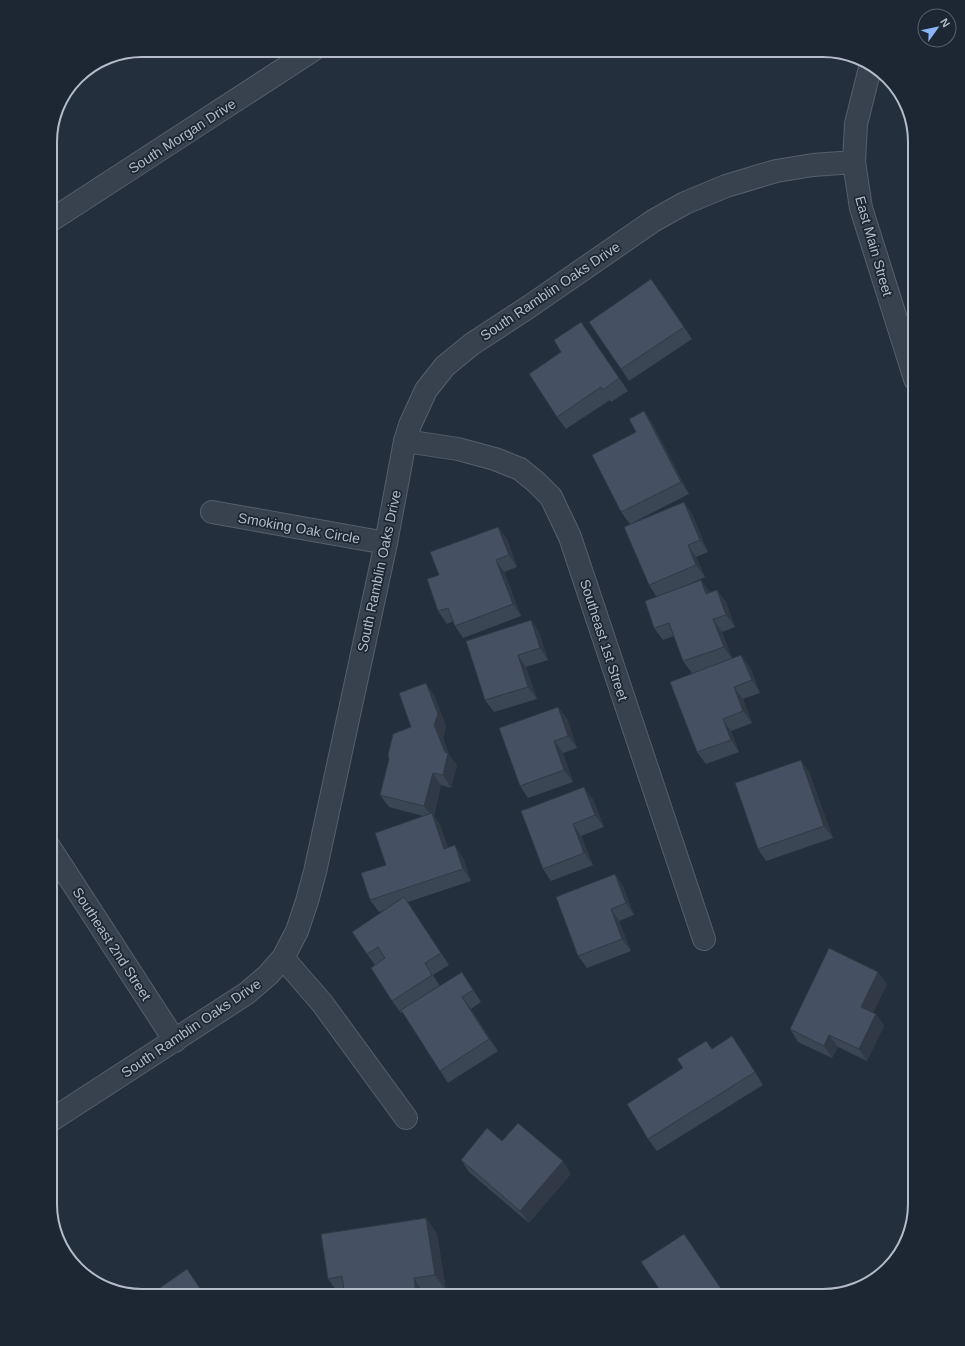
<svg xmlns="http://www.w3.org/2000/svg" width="965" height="1346" font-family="Helvetica,sans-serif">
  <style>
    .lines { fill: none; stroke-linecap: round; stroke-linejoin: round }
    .minor-casing { stroke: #565f6c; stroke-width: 24 }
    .minor { stroke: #38414e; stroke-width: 22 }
    .wall { fill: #3b4654 }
    .shaded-wall { fill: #303945 }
    .building { fill: #455162; stroke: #303945 }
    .labels { text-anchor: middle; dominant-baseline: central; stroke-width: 3.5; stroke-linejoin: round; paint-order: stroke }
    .street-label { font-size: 14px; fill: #b4bcc9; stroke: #1d2633 }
    .rim { fill: none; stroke: #b4bcc9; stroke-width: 2 }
  </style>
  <rect width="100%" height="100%" fill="#242f3e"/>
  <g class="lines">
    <g class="minor-casing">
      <path id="minor" d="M871 64 856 124 854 162 861 208 915 379
        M50 221 313 50
        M405 441 458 449 495 459 520 469 536 482 551 497 570 537 704 939
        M212 512 386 543
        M50 848 175 1041
        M283 958 322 1003 406 1118
        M50 1121 247 993 268 975 283 958 297 931 307 901 315 872 386 543 405 441 410 425 426 390 445 366 472 344 530 306 653 221 685 203 726 186 776 171 813 165 854 162"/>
    </g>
    <use href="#minor" class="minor"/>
  </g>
  <path class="wall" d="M660 291 692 339 629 381 621 369Z
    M581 322 628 391 611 402 610 400 566 429 557 417 561 352Z
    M644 411 652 423 689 494 632 523 684 502 692 514 708 552 696 557 705 577 673 591 710 592 717 590 726 602 735 627 722 632 732 658 750 667 760 693 743 699 752 723 731 731 739 752 706 764 697 752 692 673 683 661 674 636 663 640 654 628 656 596 649 585 630 524 621 512 636 432Z
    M498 527 507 539 517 567 504 572 521 616 463 638 455 626 453 621 447 624 438 611 439 575Z
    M531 620 539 632 548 660 526 667 537 699 494 712 485 700Z
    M434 695 446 726 443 738 449 755 457 765 451 788 441 785 434 816 440 825 448 848 463 858 471 881 408 902 449 965 433 975 440 986 470 984 481 1002 471 1009 498 1051 448 1083 402 1012 401 1013 392 1001 375 965 367 954 385 910 379 912 370 900 386 865 423 816 389 807 380 795 411 727Z
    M558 707 567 719 577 748 563 753 573 782 528 798 520 786Z
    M809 772 833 838 766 861 758 849Z
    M593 799 604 827 581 836 593 865 551 881 543 869 521 811Z
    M623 886 634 915 619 921 631 951 587 968 578 956Z
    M878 972 887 984 873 1013 876 1014 884 1026 867 1061 838 1047 832 1058 798 1042 790 1029Z
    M732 1036 741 1049 763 1085 657 1151 648 1139 683 1068 706 1041 712 1049Z
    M502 1141 571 1174 529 1223 469 1172 461 1160Z
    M426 1218 437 1234 446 1291 424 1294 344 1293 339 1294 328 1279Z"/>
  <path class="shaded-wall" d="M644 411 652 423 689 494 681 482Z
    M684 502 692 514 708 552 700 540Z
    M498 527 507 539 517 567 509 555Z
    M688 545 696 557 705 577 696 565Z
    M496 560 504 572 521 616 513 604Z
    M701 580 710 592 706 594Z
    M717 590 726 602 735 627 726 615Z
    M713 619 722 632 732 659 724 647Z
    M531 620 539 632 548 660 540 648Z
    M518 655 526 667 537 699 528 687Z
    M741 655 750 667 760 693 752 680Z
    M426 683 434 695 446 726 443 738 449 755 457 765 451 788 443 775 445 752 434 725Z
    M734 687 743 699 752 723 743 711Z
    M558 707 567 719 577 748 568 736Z
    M723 719 731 731 739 752 731 740Z
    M554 741 563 753 573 782 564 770Z
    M801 760 809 772 833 838 824 826Z
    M433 773 441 785 434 816 440 825 453 861 444 849 433 818 424 806Z
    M584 787 593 799 604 827 595 815Z
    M573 824 581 836 593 865 584 853Z
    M455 845 463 858 471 881 463 869Z
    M615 874 623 886 634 915 626 903Z
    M404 897 413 910 449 965 441 953Z
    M611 909 619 921 631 951 622 939Z
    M462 972 470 984 481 1002 473 990Z
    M878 972 887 984 870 1019 861 1007Z
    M462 997 471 1009 498 1051 489 1039Z
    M876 1014 884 1026 867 1061 859 1049Z
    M829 1035 838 1047 832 1058 824 1046Z
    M732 1036 741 1049 763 1085 755 1072Z
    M563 1161 571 1174 529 1223 520 1211Z
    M426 1218 437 1234 446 1291 435 1275Z
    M414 1278 424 1294 425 1296H416Z"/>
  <path class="building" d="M651 279 684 327 621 369 589 322Z
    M581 322 619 378 603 390 601 387 557 417 529 374 561 352 554 340Z
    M644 411 681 482 621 512 592 455 636 432 629 419Z
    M684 502 700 540 688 545 696 565 649 585 624 527Z
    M498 527 509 555 496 560 513 604 455 626 448 608 438 611 427 579 439 575 430 552Z
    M701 580 706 594 717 590 726 615 713 619 724 647 683 661 669 623 654 628 645 601Z
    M531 620 540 648 518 655 528 687 485 700 466 641Z
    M741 655 752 680 734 687 743 711 723 719 731 740 697 752 670 682Z
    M426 683 438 714 434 725 445 752 448 753 443 775 433 773 424 806 380 795 389 759 388 755 393 734 411 727 399 693Z
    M558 707 568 736 554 741 564 770 520 786 499 728Z
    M801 760 824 826 758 849 735 783Z
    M584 787 595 815 573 824 584 853 543 869 521 811Z
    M432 813 444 849 455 845 463 869 370 900 361 873 386 865 375 833Z
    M615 874 626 903 611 909 622 939 578 956 556 897Z
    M404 897 441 953 425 963 432 975 392 1001 371 968 385 958 378 947 367 954 352 932Z
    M829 948 878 972 861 1007 876 1014 859 1049 829 1035 824 1046 790 1029Z
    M462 972 473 990 462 997 489 1039 440 1071 401 1010Z
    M732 1036 755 1072 648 1139 627 1104 683 1068 677 1059 706 1041 712 1049Z
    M518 1123 563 1161 520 1211 461 1160 487 1128 502 1141Z
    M426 1218 435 1275 414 1278 416 1296H345L342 1276 328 1279 321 1234Z
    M684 1234 726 1296H674L673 1295 672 1296H664L641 1262Z
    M187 1269 205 1296H148Z"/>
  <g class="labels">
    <g class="street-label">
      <text transform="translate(182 136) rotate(-33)">South Morgan Drive</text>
      <text transform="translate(874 246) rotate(74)">East Main Street</text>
      <text transform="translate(550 291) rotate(-34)">South Ramblin Oaks Drive</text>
      <text transform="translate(299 528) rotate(10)">Smoking Oak Circle</text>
      <text transform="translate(379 571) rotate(-78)">South Ramblin Oaks Drive</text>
      <text transform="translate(604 640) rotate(72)">Southeast 1st Street</text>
      <text transform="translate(112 944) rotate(57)">Southeast 2nd Street</text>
      <text transform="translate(191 1028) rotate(-34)">South Ramblin Oaks Drive</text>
    </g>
  </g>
  <path d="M0 0H965V1346H0ZM142 57H823A85 85 0 0 1 908 142V1204A85 85 0 0 1 823 1289H142A85 85 0 0 1 57 1204V142A85 85 0 0 1 142 57Z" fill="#1d2633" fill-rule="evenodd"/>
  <path class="rim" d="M142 57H823A85 85 0 0 1 908 142V1204A85 85 0 0 1 823 1289H142A85 85 0 0 1 57 1204V142A85 85 0 0 1 142 57Z"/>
  <g transform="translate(937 28) rotate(57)"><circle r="19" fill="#1d2633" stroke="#59626f"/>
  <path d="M0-3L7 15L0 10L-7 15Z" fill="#8ab4f8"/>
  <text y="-6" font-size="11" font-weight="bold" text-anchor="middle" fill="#b4bcc9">N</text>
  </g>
</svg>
